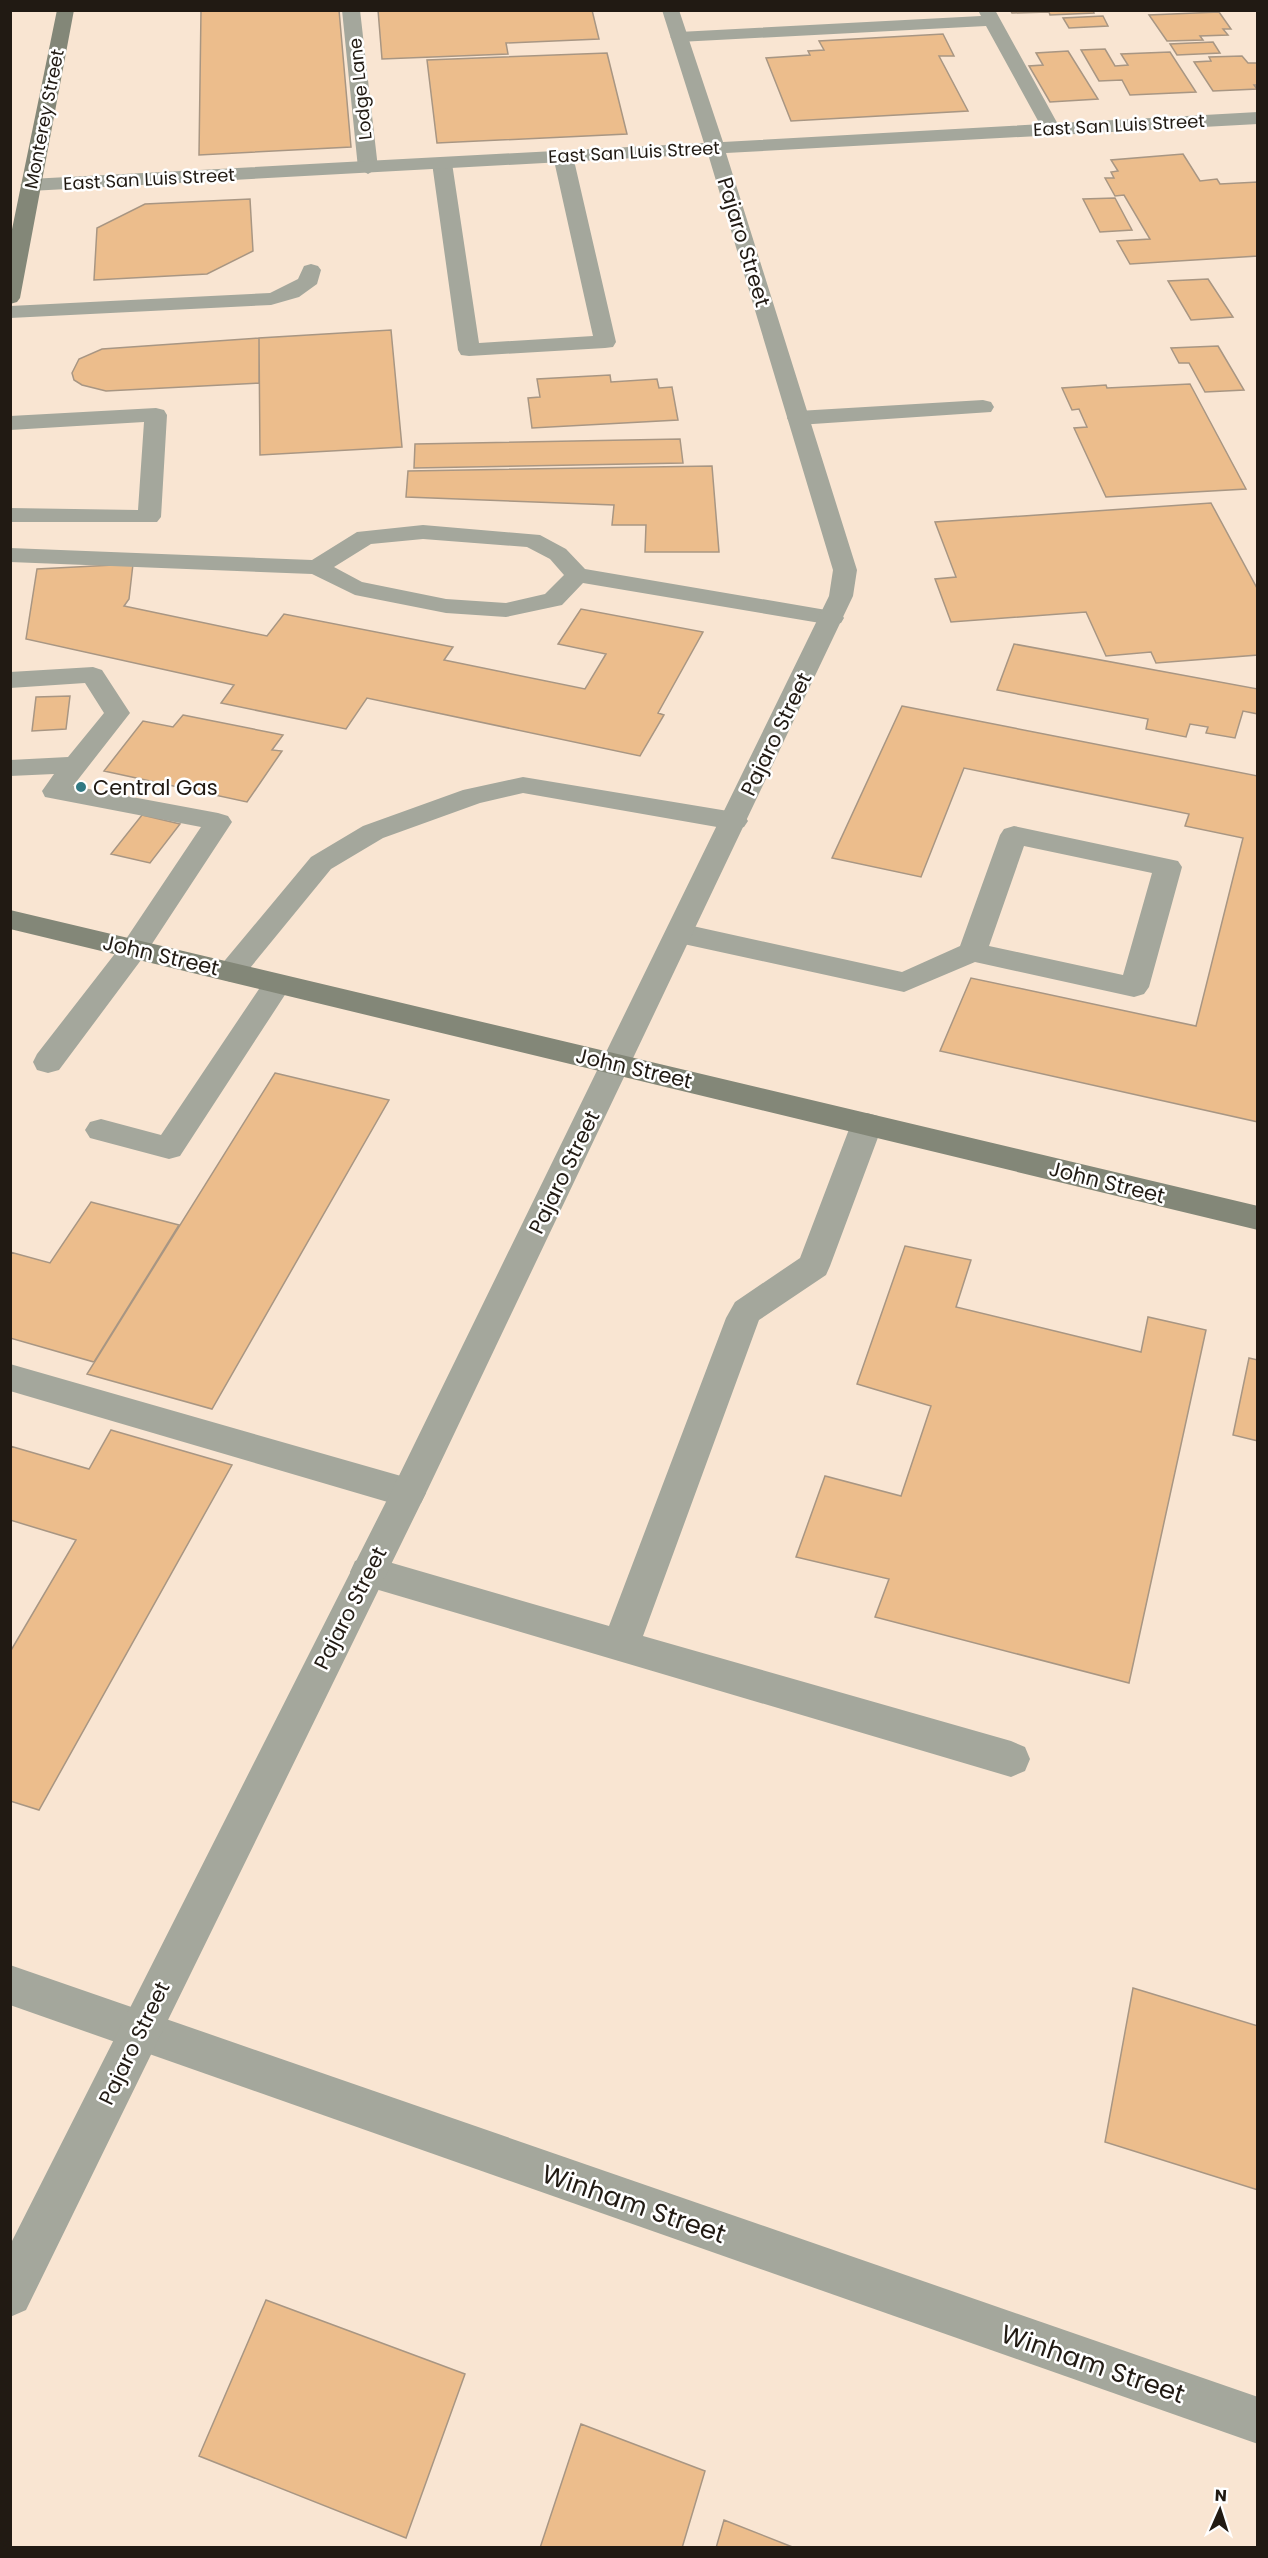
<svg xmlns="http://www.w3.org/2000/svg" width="1268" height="2558" font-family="Poppins,sans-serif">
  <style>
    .building { fill: #ecbd8c; stroke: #a89683; stroke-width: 1.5 }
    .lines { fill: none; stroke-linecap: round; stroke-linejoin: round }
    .service { fill: #a4a79c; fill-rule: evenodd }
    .minor { fill: #a4a79c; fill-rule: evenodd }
    .tertiary { fill: #a4a79c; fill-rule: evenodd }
    .secondary { fill: #838778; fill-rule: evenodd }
    .poi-dot { fill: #317983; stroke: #fff; stroke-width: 2 }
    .labels { text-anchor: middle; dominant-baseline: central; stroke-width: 5; stroke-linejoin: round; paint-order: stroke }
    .far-street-label { font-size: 18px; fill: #211a13; stroke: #fff }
    .street-label { font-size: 21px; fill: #211a13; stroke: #fff }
    .poi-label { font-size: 21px; fill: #211a13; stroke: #fff; text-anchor: start }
    .near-street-label { font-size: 26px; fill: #211a13; stroke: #fff }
  </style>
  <rect width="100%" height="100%" fill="#f9e5d2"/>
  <path class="building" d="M201 10H339L351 147 199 155Z
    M378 10H592L599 39 506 43 508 54 382 59Z
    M1010 10H1093L1094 13 1050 15 1049 12 1012 13Z
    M1219 12 1231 29H1223L1228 35 1200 36 1203 40 1167 41 1149 15Z
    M1103 16 1108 26 1069 28 1063 18Z
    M943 34 954 56H939L968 111 791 121 766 58 810 55 808 51 824 50 819 41Z
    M1213 42 1220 53 1177 55 1170 44Z
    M1105 49 1115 66 1128 65 1121 54 1170 52 1196 92 1130 95 1122 80 1099 81 1081 50Z
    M1068 51 1098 99 1050 102 1029 66 1043 65 1036 53Z
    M607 53 627 134 437 143 427 60Z
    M1242 56 1248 63H1258V85H1254L1257 89 1213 91 1194 62 1211 61 1209 57Z
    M1183 154 1200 181 1217 179 1220 184 1258 182V256L1130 264 1117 241 1150 239 1124 195 1115 196 1105 178H1114L1111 172 1118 171 1111 160Z
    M1115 198 1132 230 1100 232 1083 199Z
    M250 199 253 251 207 274 94 280 97 228 145 204Z
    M1208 279 1233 317 1191 320 1168 281Z
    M391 330 402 447 260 455 259 338Z
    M259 338V383L106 391 82 385 74 380 72 373 79 359 102 349Z
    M1218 346 1244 390 1205 392 1189 363H1179L1171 348Z
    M610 375 611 382 657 379 659 388 672 387 678 420 532 428 528 398 540 397 537 379Z
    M1190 384 1246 489 1106 497 1074 428 1087 427 1079 409 1072 410 1062 388 1106 385 1107 388Z
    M680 439 683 463 414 468 415 444Z
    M712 466 719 552H645L646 525H612L614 505 406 497 408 471Z
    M1211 503 1258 590V655L1156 663 1151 652 1106 656 1086 612 951 622 935 579 956 577 935 522Z
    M133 564 129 599 124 606 267 636 284 614 453 647 444 660 585 689 606 654 558 644 581 609 703 632 658 713 664 715 640 756 367 698 346 729 221 703 234 685 26 639 37 569Z
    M1014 644 1258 689V714L1243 711 1235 738 1206 733 1208 727 1190 724 1186 737 1146 729 1148 719 997 690Z
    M70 696 66 729 32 731 36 697Z
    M902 706 1258 776V1122L940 1051 971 978 1196 1026 1243 838 1185 826 1189 814 964 768 921 877 832 858Z
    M183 715 283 735 272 750 282 751 247 802 104 771 143 721 173 727Z
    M142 815 180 824 150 863 111 854Z
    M275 1073 389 1100 212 1409 87 1374Z
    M91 1202 179 1225 94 1362 10 1338V1252L50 1263Z
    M905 1246 971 1260 956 1307 1141 1352 1148 1317 1206 1330 1129 1683 875 1617 889 1579 796 1557 825 1476 901 1496 931 1406 857 1384Z
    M1249 1358 1258 1360V1441L1233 1435Z
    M111 1430 232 1465 39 1810 10 1801V1652L76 1540 10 1520V1446L89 1469Z
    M1133 1988 1258 2026V2190L1105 2142Z
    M266 2300 465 2374 406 2538 199 2456Z
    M581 2424 705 2471 682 2548H540Z
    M724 2520 795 2548H716Z"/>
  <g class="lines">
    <path class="service" d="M342 10H360L378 168 368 174 358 168Z
      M978 10H995L1060 128 1058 132H1044L1042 128 986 26 679 42 670 37 679 32 981 16Z
      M563 150 573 156 616 342 613 347 605 348 469 356 461 355 458 350 432 163 442 157 452 163 479 343 593 336 553 156Z
      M311 264 318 266 321 270 317 284 299 297 271 305 10 318V306L270 293 298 279 304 266Z
      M983 400 991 402 994 407 991 412 798 425 790 423 787 418 790 413 798 411Z
      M156 408 164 410 167 415 161 517 157 522H10V508L138 510 144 422 10 430V416Z
      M423 525 540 535 566 549 585 569 832 611 841 613 844 618 841 623 832 625 583 583 562 605 506 617 446 613 355 595 312 574 10 562V548L312 560 357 532ZM423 539 527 547 550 559 564 575 545 594 506 603 446 599 362 582 334 567 371 544Z
      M93 667 102 670 130 713 73 786 218 813 228 816 232 822 144 956 59 1070 48 1073 37 1070 33 1062 37 1054 124 942 201 827 45 797 42 791 54 774 10 776V760L68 757 104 713 85 683 10 688V672Z
      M523 777 734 812 744 815 748 821 744 827 734 830 523 793 480 803 383 838 331 869 241 979 231 982 221 979 216 972 221 965 311 857 363 826 463 790Z
      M1014 826 1178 861 1182 867 1149 987 1144 994 1134 997 975 962 904 992 679 943 669 940 665 933 669 926 679 923 902 972 960 946 1000 835 1004 829ZM1024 846 1152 873 1123 975 989 946Z
      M277 974 287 977 292 984 180 1156 169 1159 90 1138 85 1130 90 1122 101 1119 161 1135 267 977Z
      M867 1113 878 1116 883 1124 830 1266 826 1275 759 1320 643 1636 1011 1741 1025 1747 1030 1759 1025 1771 1011 1777 355 1583 350 1572 355 1561 368 1556 609 1626 726 1318 735 1302 800 1258 851 1124 856 1116Z
      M10 1364 408 1478 421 1483 426 1493 421 1503 408 1508 10 1391Z"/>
    <path class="minor" d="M10 1965 1258 2397V2444L10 2005Z"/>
    <path class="tertiary" d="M662 10H679L723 142 1258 112V124L726 153 857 570 853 596 426 1493 26 2310 10 2317V2245L392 1490 829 596 833 570 708 154 30 191 20 185 30 179 704 143Z"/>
    <path class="secondary" d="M57 10H74L20 298 17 302 10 304V239Z
      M10 910 1258 1206V1230L10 929Z"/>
  </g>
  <circle class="poi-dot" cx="81" cy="787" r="6"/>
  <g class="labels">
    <g class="far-street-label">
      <text transform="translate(360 89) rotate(-96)">Lodge Lane</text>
      <text transform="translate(44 119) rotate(-79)">Monterey Street</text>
      <text transform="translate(1119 125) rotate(-3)">East San Luis Street</text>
      <text transform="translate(634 152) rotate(-3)">East San Luis Street</text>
      <text transform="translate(149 179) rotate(-3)">East San Luis Street</text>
    </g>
    <g class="street-label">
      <text transform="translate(744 242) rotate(73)">Pajaro Street</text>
      <text transform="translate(776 734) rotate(-64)">Pajaro Street</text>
      <text transform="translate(161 955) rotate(13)">John Street</text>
      <text transform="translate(634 1068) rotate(13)">John Street</text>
      <text transform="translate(564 1172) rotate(-64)">Pajaro Street</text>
      <text transform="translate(1107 1182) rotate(14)">John Street</text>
      <text transform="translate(350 1608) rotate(-63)">Pajaro Street</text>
      <text transform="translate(134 2043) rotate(-64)">Pajaro Street</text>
    </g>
    <g class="poi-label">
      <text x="93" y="787">Central Gas</text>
    </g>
    <g class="near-street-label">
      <text transform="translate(634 2204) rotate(19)">Winham Street</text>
      <text transform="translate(1093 2364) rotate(19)">Winham Street</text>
    </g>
  </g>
  <rect width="1268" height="2558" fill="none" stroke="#211a13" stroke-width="24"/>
  <g transform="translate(1220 2510) rotate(3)" stroke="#ffffff" stroke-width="4.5" paint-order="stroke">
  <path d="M0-4.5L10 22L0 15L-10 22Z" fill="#211a13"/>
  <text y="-9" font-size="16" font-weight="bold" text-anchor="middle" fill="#211a13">N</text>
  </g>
</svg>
